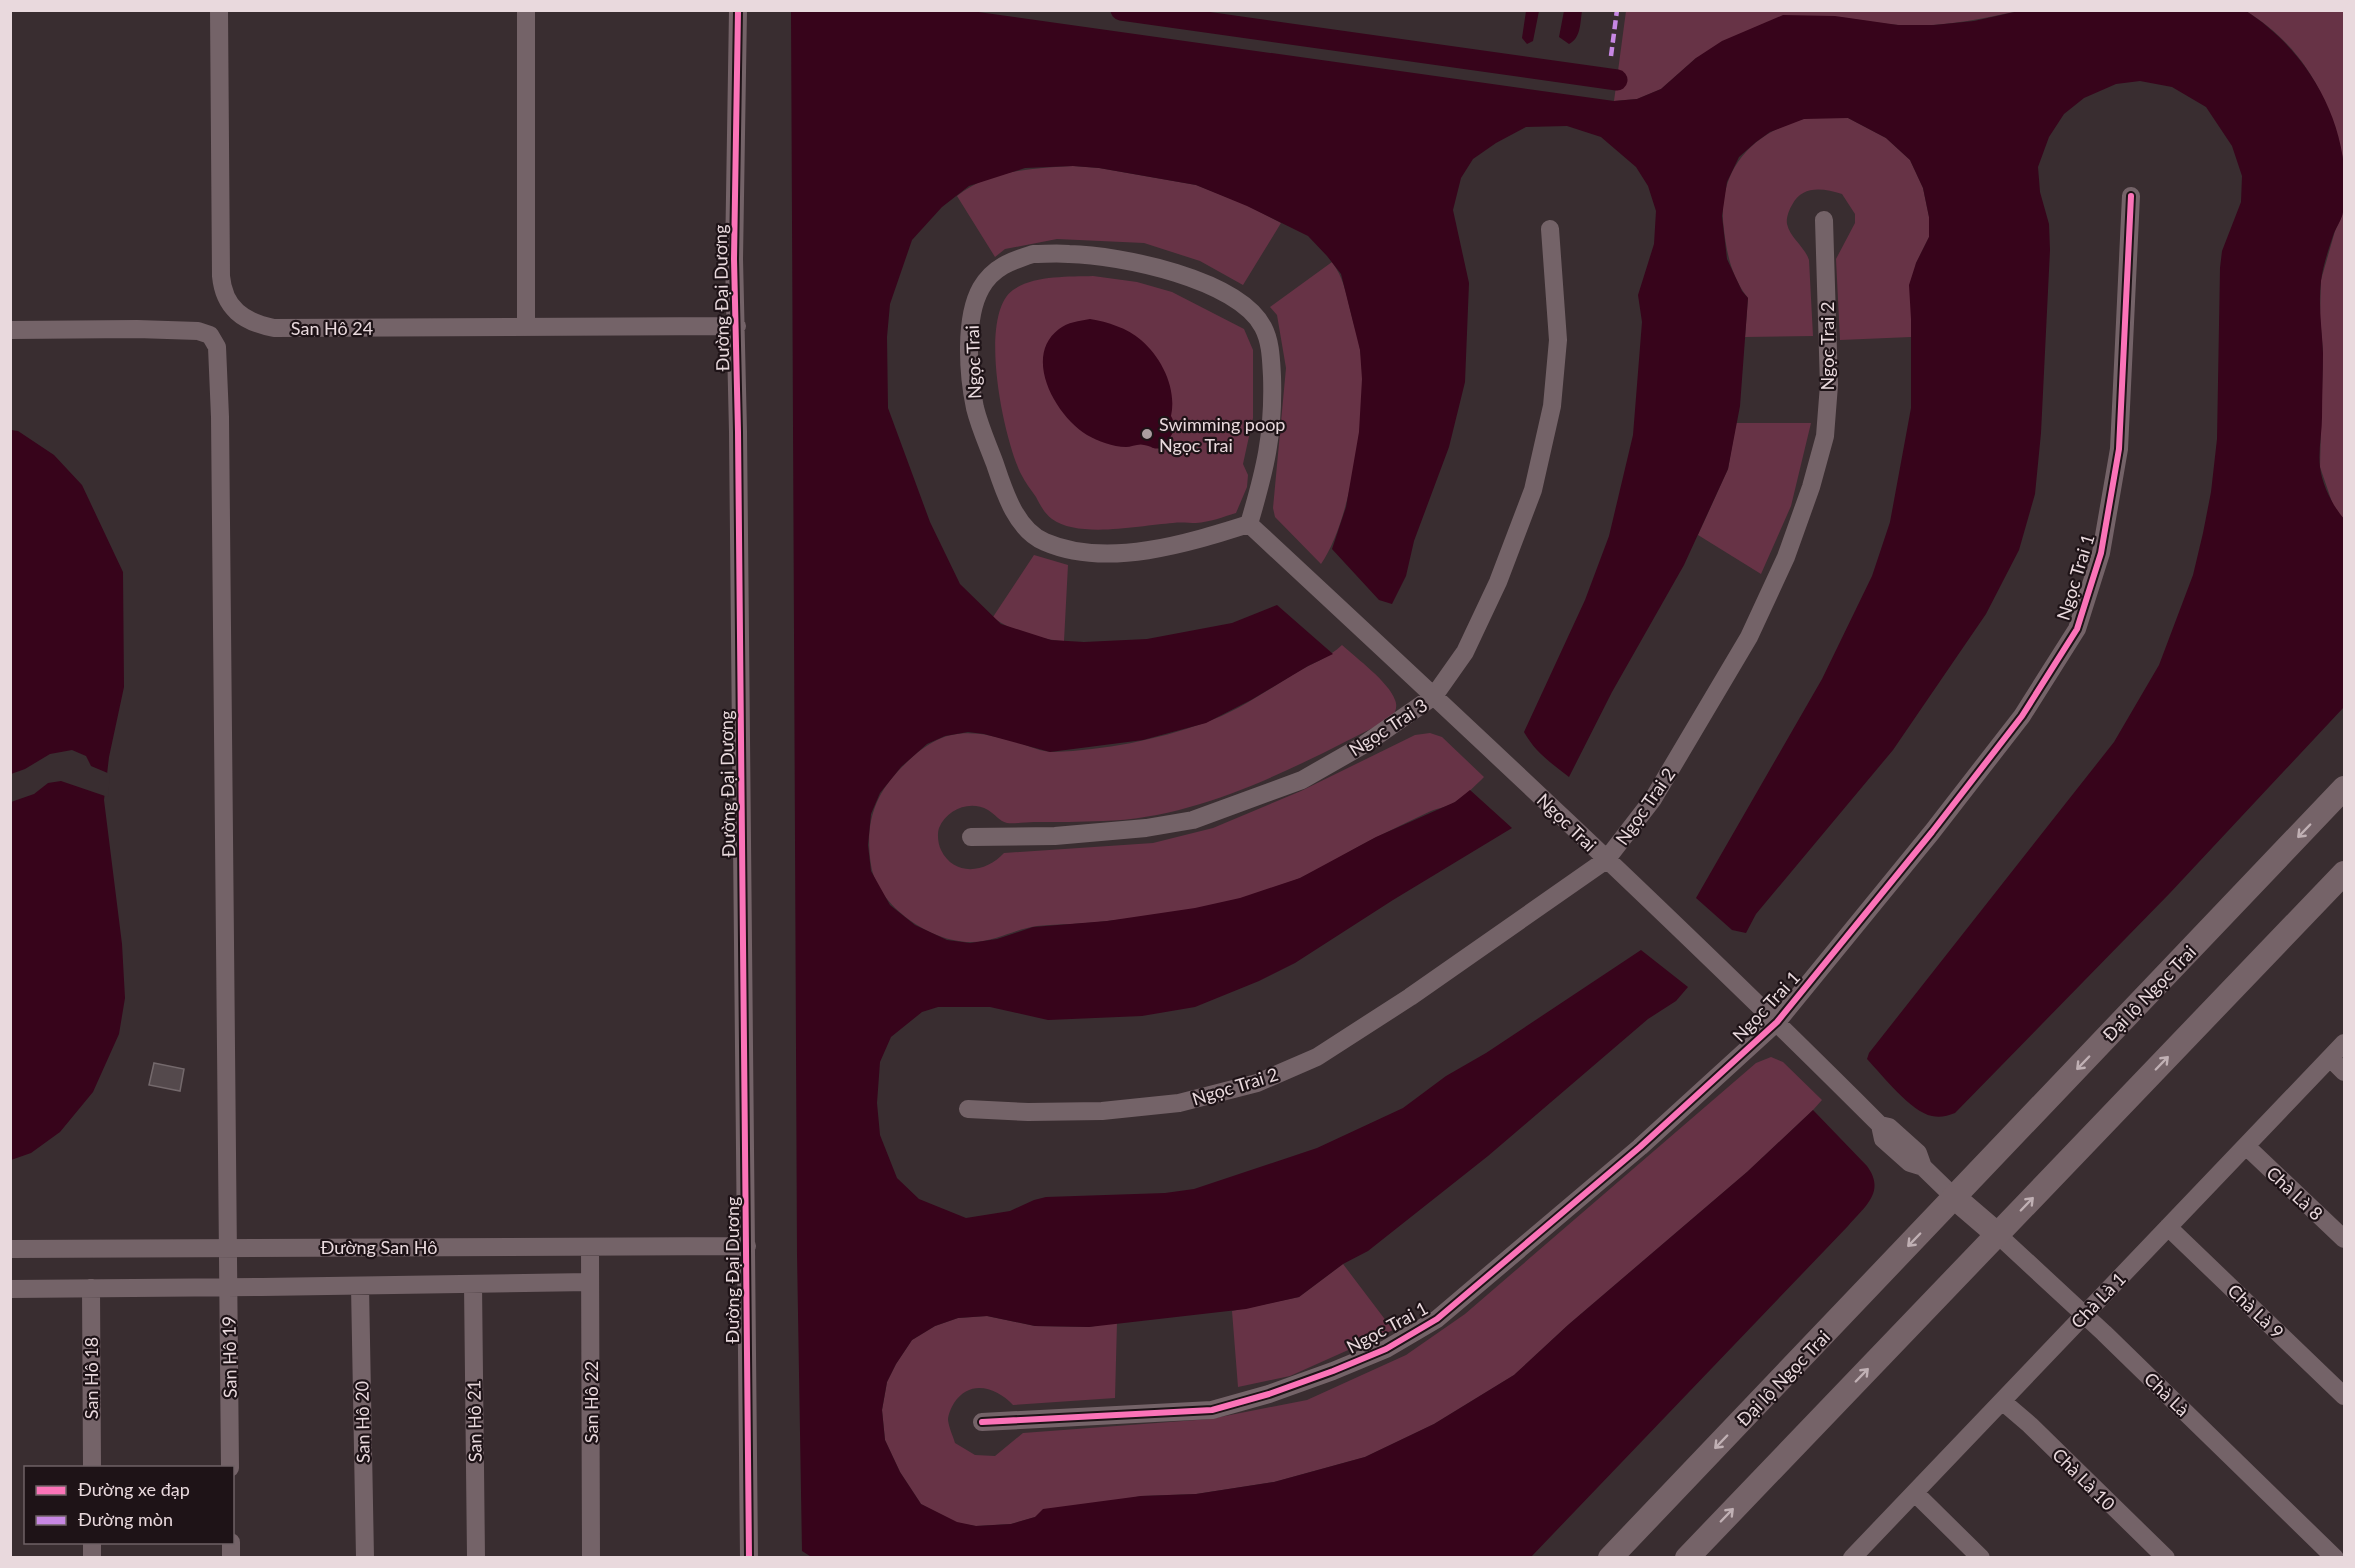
<svg xmlns="http://www.w3.org/2000/svg" width="2355" height="1568" font-family="Lato,sans-serif">
  <style>
    .green { fill: #673346 }
    .water { fill: #37041b }
    .pier { fill: #392d30 }
    .lines { fill: none; stroke-linecap: round; stroke-linejoin: round }
    .canal { stroke: #37041b; stroke-width: 21 }
    .building { fill: #54494c; stroke: #74696c; stroke-width: 1.5 }
    .minor { stroke: #746368; stroke-width: 18 }
    .major { stroke: #756368; stroke-width: 24 }
    .quiet { stroke: #c787e3; stroke-width: 4.5; stroke-dasharray: 9 4.5; stroke-linecap: butt }
    .cycleway-casing { stroke: #1e1317; stroke-width: 10 }
    .cycleway { stroke: #fb73b8; stroke-width: 6 }
    .oneway { stroke: #c0b0b4 }
    .poi-dot { fill: #ab9da0; stroke: #1e1317; stroke-width: 2 }
    .labels { text-anchor: middle; dominant-baseline: central; stroke-width: 4.5; stroke-linejoin: round; paint-order: stroke }
    .street-label { font-size: 18px; fill: #e9d9dd; stroke: #1e1317 }
    .poi-label { font-size: 18px; fill: #e9d9dd; stroke: #1e1317; text-anchor: start }
  </style>
  <rect width="100%" height="100%" fill="#392d30"/>
  <path class="green" d="M1626 11H2019C1979 19 1940 28 1899 25 1870 23 1844 15 1815 17L1696 58 1661 89 1637 99 1614 101Z
    M2246 11H2344V163C2329 97 2305 48 2246 11Z
    M1848 118 1886 138 1910 160 1923 188 1929 217V237L1916 263 1911 337 1840 340 1836 259 1855 223V214L1842 194C1823 188 1802 185 1792 205 1789 210 1786 218 1787 224 1790 238 1805 247 1809 260L1813 336 1745 337 1748 298C1732 278 1727 255 1724 230 1716 173 1749 134 1803 119 1816 116 1834 118 1848 118Z
    M1073 166 1099 168 1196 185 1247 205 1281 223 1243 285 1200 261 1144 243 1057 239 1005 249 995 257 957 196C989 170 1034 168 1073 166Z
    M2344 195V519L2334 508 2320 467 2323 351 2320 318 2321 280 2335 231 2342 215Z
    M1332 262C1343 277 1346 292 1350 309 1353 322 1358 336 1360 349 1369 403 1352 520 1321 564L1275 517 1273 508 1286 368 1277 315 1270 307Z
    M1093 276 1137 282 1172 292 1244 329 1253 350V418L1243 464 1248 475 1247 487 1236 513C1223 517 1210 522 1196 523 1189 523 1181 522 1173 523 1142 525 1079 539 1052 519 1045 514 1040 505 1036 497 1031 490 1025 482 1021 474 1004 440 977 316 1013 290 1034 275 1069 277 1093 276Z
    M1736 423H1811L1791 506 1761 574 1698 535 1728 469Z
    M1034 555 1068 565 1064 641C1044 640 1007 630 993 617Z
    M1342 645C1356 658 1389 682 1395 700 1398 707 1395 712 1392 718 1303 763 1205 818 1103 821 1080 822 1057 822 1034 822 1026 822 1015 824 1007 823 999 821 995 814 988 810 970 800 947 809 939 828 937 834 938 844 941 850 954 877 986 873 1004 853L1153 843 1213 828 1301 791 1415 735 1430 733 1442 737 1484 777C1475 786 1465 796 1455 802 1448 807 1438 808 1431 811 1413 819 1396 828 1379 836 1352 849 1327 866 1300 878 1245 903 1168 915 1107 921 1084 924 1061 924 1037 926 1014 929 994 943 970 942 931 942 877 906 871 865 865 825 873 796 902 767 941 727 966 728 1017 742 1029 746 1041 752 1054 752 1104 750 1157 740 1204 723 1236 712 1265 692 1294 674 1310 664 1329 658 1342 645Z
    M1771 1057 1783 1062 1822 1100 1813 1110 1747 1172 1568 1325 1514 1375 1434 1424 1365 1457 1274 1482 1196 1494 1141 1496 1035 1517 1011 1524 976 1526 957 1523 921 1504 900 1472 885 1440 882 1410 887 1382 896 1364 912 1340 935 1326 958 1318 987 1316 1035 1326 1089 1327 1117 1322 1115 1398 1013 1405C996 1387 970 1379 954 1403 951 1408 948 1415 948 1420 949 1428 953 1436 955 1443L975 1455 995 1456 1023 1433 1210 1419 1307 1400 1406 1355 1465 1314 1756 1063Z
    M1343 1264 1393 1330 1290 1376 1238 1387 1232 1311 1299 1297Z"/>
  <path class="water" d="M1526 11H1539L1533 41 1527 44 1522 38Z
    M1564 11H1582C1580 23 1581 38 1569 44L1559 37Z
    M2019 11H2246C2312 53 2355 133 2343 212 2342 219 2337 226 2334 233 2329 248 2323 265 2321 281 2318 305 2322 329 2323 353 2323 374 2322 396 2322 417 2322 433 2318 451 2320 467 2322 485 2333 506 2344 519V707L2170 893 1955 1113C1947 1116 1940 1118 1932 1116 1911 1112 1882 1075 1867 1059L1869 1053 2114 742 2159 665 2193 575 2203 533 2211 492 2217 439 2220 268 2222 251 2241 202 2242 176 2232 146 2206 107 2172 87 2140 81 2116 84 2084 98 2064 114 2049 137 2038 167 2040 192 2049 224 2050 250 2041 433 2035 494 2019 550 1986 614 1893 750 1756 914 1746 933 1732 930 1696 898 1822 679 1872 576 1890 522 1911 408V319L1909 285 1916 263 1929 237V217L1923 188 1910 160 1886 138 1848 118 1804 119 1770 132 1756 142 1739 157 1727 182 1722 216 1727 259 1742 291 1748 298 1740 406 1728 469 1684 565 1612 692 1569 777C1552 764 1535 752 1524 732L1585 600 1609 536 1633 435 1642 322 1638 295 1654 244 1656 211 1648 186 1636 167 1601 137 1567 126 1526 127 1496 143 1473 159 1461 178 1453 210 1469 283 1465 382 1449 447 1414 541 1406 576 1392 604 1379 600 1332 549 1346 507 1359 432 1362 379 1360 350 1341 274 1327 256 1308 236 1247 206 1196 185 1099 168 1073 166 1025 168 969 186 942 207 912 240 890 304 887 337 888 408 930 522 960 584 1001 624 1051 640 1084 642 1147 639 1232 623 1277 605 1333 654 1308 666 1251 700 1206 723 1143 740 1050 752 984 734 968 732 945 736 927 744 901 767 880 793 871 814 868 845 871 871 890 905 915 925 947 940 970 943 997 939 1033 927 1107 921 1195 908 1240 898 1300 878 1376 837 1455 802 1470 790 1512 828 1393 900 1295 963 1259 981 1195 1007 1142 1016 1048 1020 990 1007H938L922 1012 891 1037 880 1062 877 1103 880 1135 897 1178 919 1199 966 1218 1010 1211 1034 1200 1046 1197 1165 1193 1194 1189 1317 1148 1403 1108 1446 1076 1486 1053 1641 950 1688 987 1676 1001 1648 1019 1488 1156 1368 1251 1343 1264 1299 1297 1246 1309 1089 1327 1035 1326 987 1316 958 1318 935 1326 912 1340 896 1364 887 1382 882 1410 885 1440 900 1472 921 1504 957 1522 976 1526 1011 1524 1035 1517 1043 1509 1141 1496 1196 1494 1274 1482 1365 1457 1434 1424 1514 1375 1568 1325 1747 1172 1813 1110 1867 1166C1886 1192 1865 1206 1848 1226L1531 1557 813 1558 802 1551 797 1254 791 11H971L1614 101 1637 99 1661 89 1696 58 1722 41 1783 15 1835 16 1898 25H1934L1974 21Z
    M1090 319C1108 322 1127 328 1141 340 1162 358 1177 389 1171 416 1179 430 1170 437 1162 448 1151 450 1153 446 1144 445 1139 443 1131 447 1126 447 1113 447 1098 441 1087 435 1056 416 1022 357 1059 329 1068 322 1079 321 1090 319Z
    M11 430 18 431 54 455 82 485 123 572 124 687 109 757 104 800 122 944 125 998 119 1034 93 1092 60 1132 31 1153 11 1160Z"/>
  <path class="pier" d="M72 750 86 756 91 766 110 774 108 797 61 781 48 783 34 794 11 802V774L25 769 50 754Z"/>
  <g class="lines">
    <path class="canal" d="M1121 10 1617 80"/>
  </g>
  <path class="building" d="M154 1063 184 1069 180 1091 149 1085Z"/>
  <g class="lines">
    <path class="minor" d="M219 10 221 276C224 308 243 322 274 328L737 326
      M526 10V327
      M738 10 734 259 738 432 749 1558
      M1033 254C1045 254 1057 253 1069 254 1120 255 1238 279 1263 327 1271 342 1271 360 1272 376 1274 434 1265 470 1249 524 1189 543 1107 569 1045 542 1016 530 1004 491 995 464 988 445 980 428 975 408 968 375 964 318 981 288 993 267 1011 261 1033 254Z
      M10 330 137 329 198 331 210 335 217 347 220 417 230 1468
      M1249 524C1462 722 1675 920 1880 1125L1883 1139 1910 1163 1923 1167
      M971 837 1055 836 1146 828 1193 820 1302 780 1365 744 1434 696 1465 652 1498 582 1533 490 1552 406 1558 340 1550 229
      M2330 1058 2344 1072
      M968 1109 1028 1112 1102 1111 1179 1103 1257 1083 1317 1057 1410 997 1606 860 1653 799 1749 637 1786 557 1811 487 1825 436 1829 385 1824 220
      M1880 1125 1889 1127 1918 1153 1923 1167 1955 1198
      M2246 1146 2344 1239
      M2168 1227 2344 1396
      M1997 1234 2104 1333 2335 1558
      M590 1247 591 1558
      M10 1249 747 1246
      M473 1284 476 1558
      M360 1286 365 1558
      M91 1288 92 1468
      M10 1289 262 1287 590 1282
      M2002 1401 2030 1425 2166 1558
      M982 1422 1212 1410 1269 1394 1333 1371 1386 1349 1437 1319 1640 1147 1777 1022 1932 832 2022 716 2077 629 2101 553 2119 449 2131 196
      M1915 1493 1981 1558
      M92 1542V1558
      M231 1542V1558
      M1852 1558 2344 1043"/>
    <path class="major" d="M1955 1198 1997 1234
      M1610 1558 2344 788
      M1687 1558 2344 873"/>
    <path class="quiet" d="M1611 56 1617 10"/>
    <g class="cycleway-casing">
      <path id="cycleway" d="M738 10 734 259 738 432 749 1558
        M982 1422 1212 1410 1269 1394 1333 1371 1386 1349 1437 1319 1640 1147 1777 1022 1932 832 2022 716 2077 629 2101 553 2119 449 2131 196"/>
    </g>
    <use href="#cycleway" class="cycleway"/>
  </g>
  <defs><path id="oneway-shaft" d="M-6 0H5M1.5-3L5.5 0L1.5 3" fill="none" stroke-width="1.6" stroke-linecap="round" stroke-linejoin="round" transform="scale(1.5)"/></defs>
  <g class="oneway">
    <use href="#oneway-shaft" transform="translate(2304 831) rotate(134)"/>
    <use href="#oneway-shaft" transform="translate(2083 1063) rotate(134)"/>
    <use href="#oneway-shaft" transform="translate(2162 1063) rotate(-46)"/>
    <use href="#oneway-shaft" transform="translate(2027 1204) rotate(-46)"/>
    <use href="#oneway-shaft" transform="translate(1914 1240) rotate(134)"/>
    <use href="#oneway-shaft" transform="translate(1862 1375) rotate(-46)"/>
    <use href="#oneway-shaft" transform="translate(1721 1442) rotate(134)"/>
    <use href="#oneway-shaft" transform="translate(1727 1515) rotate(-46)"/>
  </g>
  <circle class="poi-dot" cx="1147" cy="434" r="6"/>
  <g class="labels">
    <g class="street-label">
      <text transform="translate(721 298) rotate(-91)">Đường Đại Dương</text>
      <text x="332" y="328">San Hô 24</text>
      <text transform="translate(1827 346) rotate(-90)">Ngọc Trai 2</text>
      <text transform="translate(973 362) rotate(-92)">Ngọc Trai</text>
      <text transform="translate(2075 577) rotate(-73)">Ngọc Trai 1</text>
      <text transform="translate(1388 727) rotate(-33)">Ngọc Trai 3</text>
      <text transform="translate(727 784) rotate(-91)">Đường Đại Dương</text>
      <text transform="translate(1645 806) rotate(-55)">Ngọc Trai 2</text>
      <text transform="translate(1567 822) rotate(44)">Ngọc Trai</text>
      <text transform="translate(2149 993) rotate(-46)">Đại lộ Ngọc Trai</text>
      <text transform="translate(1766 1006) rotate(-47)">Ngọc Trai 1</text>
      <text transform="translate(1235 1086) rotate(-17)">Ngọc Trai 2</text>
      <text transform="translate(2295 1193) rotate(43)">Chà Là 8</text>
      <text x="379" y="1247">Đường San Hô</text>
      <text transform="translate(732 1270) rotate(-90)">Đường Đại Dương</text>
      <text transform="translate(2098 1300) rotate(-46)">Chà Là 1</text>
      <text transform="translate(2256 1311) rotate(44)">Chà Là 9</text>
      <text transform="translate(1387 1327) rotate(-28)">Ngọc Trai 1</text>
      <text transform="translate(229 1357) rotate(-91)">San Hô 19</text>
      <text transform="translate(91 1378) rotate(-90)">San Hô 18</text>
      <text transform="translate(1783 1378) rotate(-46)">Đại lộ Ngọc Trai</text>
      <text transform="translate(2167 1394) rotate(44)">Chà Là</text>
      <text transform="translate(591 1402) rotate(-90)">San Hô 22</text>
      <text transform="translate(474 1421) rotate(-91)">San Hô 21</text>
      <text transform="translate(362 1422) rotate(-91)">San Hô 20</text>
      <text transform="translate(2084 1479) rotate(45)">Chà Là 10</text>
    </g>
    <g class="poi-label">
      <text x="1159" y="424">Swimming poop<tspan x="1159" dy="21">Ngọc Trai</tspan></text>
    </g>
  </g>
  <rect width="2355" height="1568" fill="none" stroke="#e9d9dd" stroke-width="24"/>
  <rect x="24" y="1466" width="210" height="78" fill="#1e1317" stroke="#6f6266" stroke-width="1.5"/>
  <rect x="36" y="1486" width="30" height="9" fill="#fb73b8" stroke="#6f6266" stroke-width="1.5"/>
  <text x="78" y="1496" font-size="18" fill="#e9d9dd">Đường xe đạp</text>
  <rect x="36" y="1516" width="30" height="9" fill="#c787e3" stroke="#6f6266" stroke-width="1.5"/>
  <text x="78" y="1526" font-size="18" fill="#e9d9dd">Đường mòn</text>
</svg>
